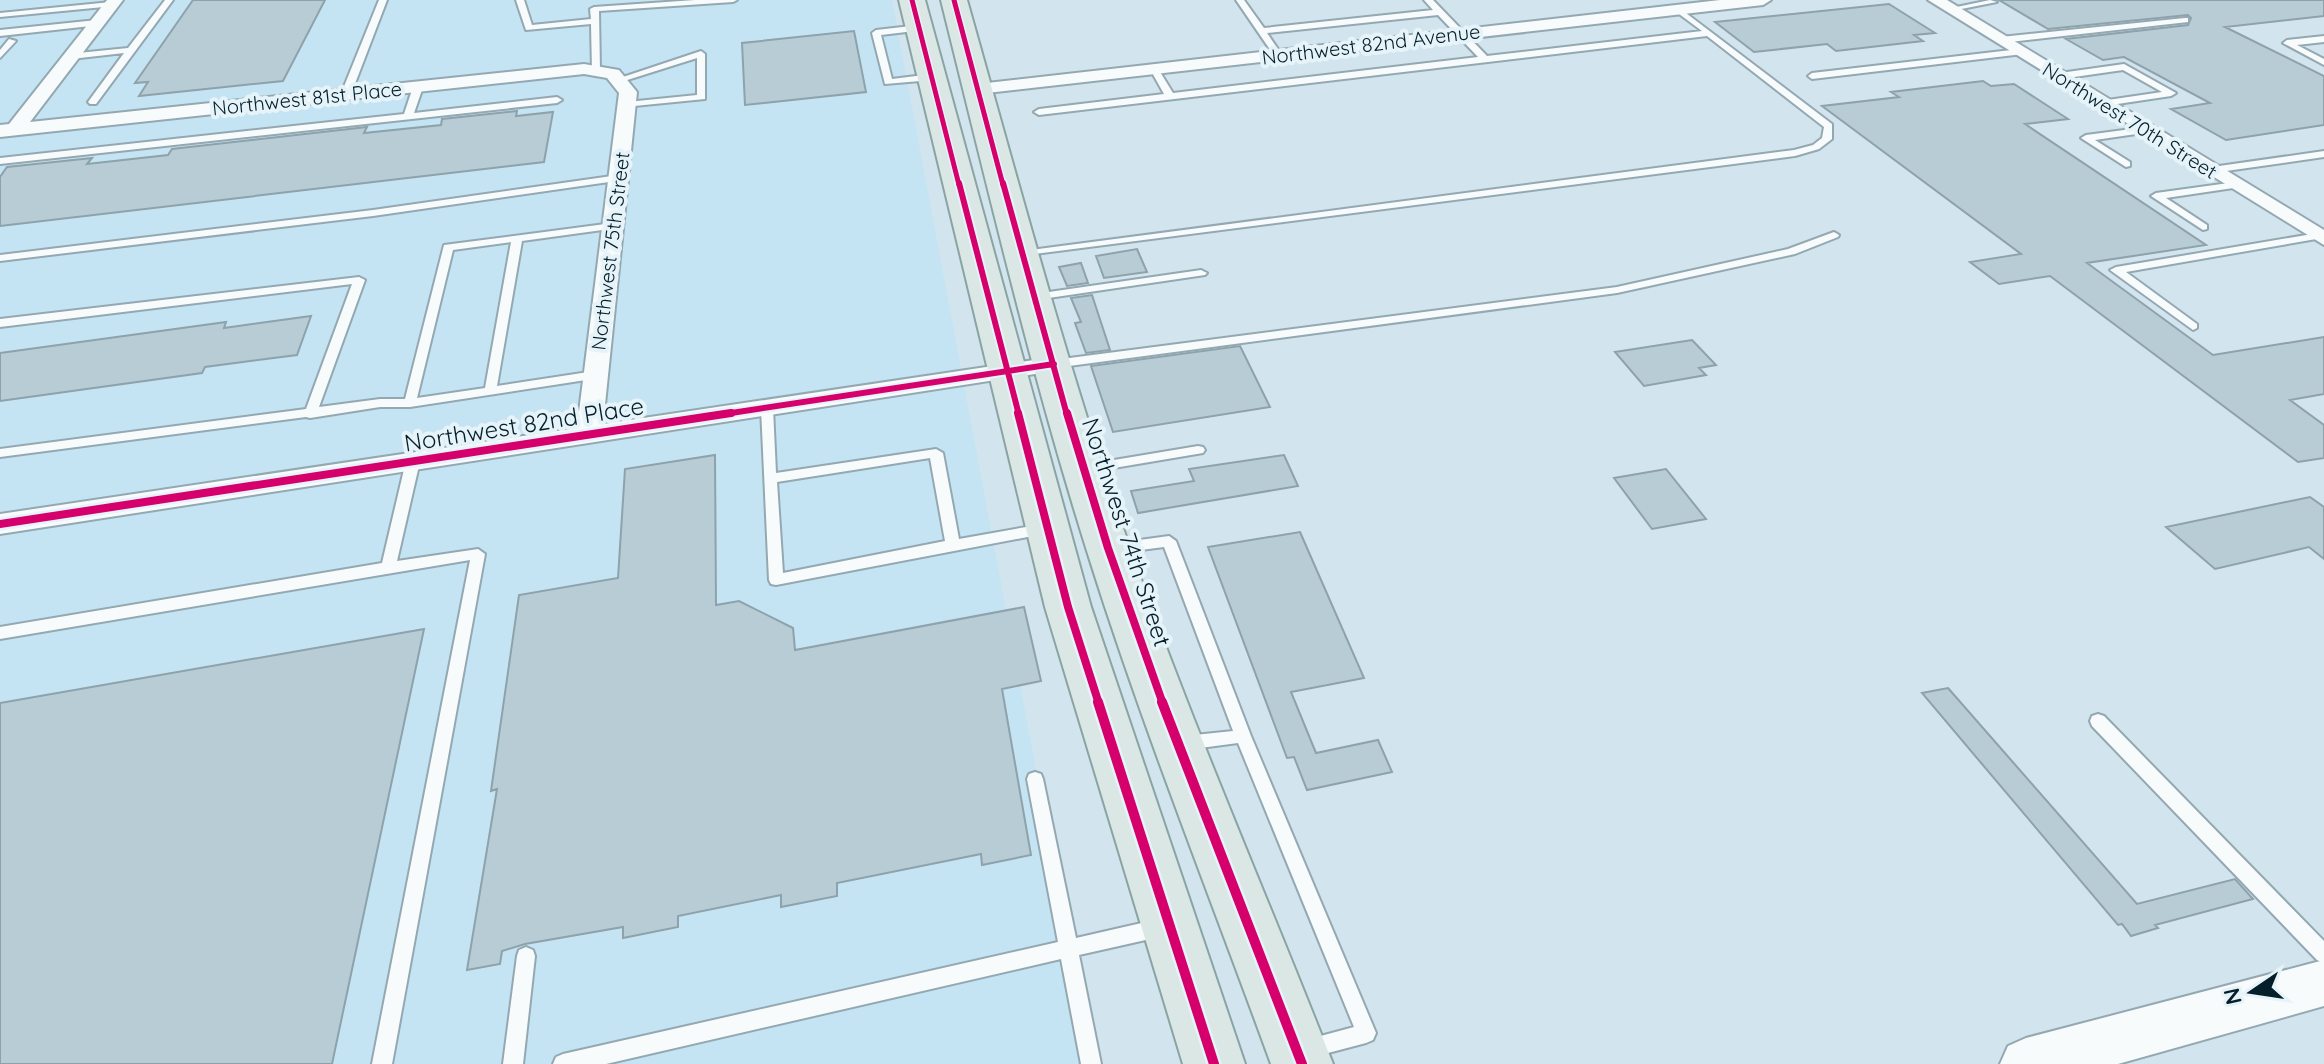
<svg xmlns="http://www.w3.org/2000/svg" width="2324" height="1064" font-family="Quicksand,sans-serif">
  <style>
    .built { fill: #c4e4f3 }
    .building { fill: #b7ccd5; stroke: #8ea2ab; stroke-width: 2 }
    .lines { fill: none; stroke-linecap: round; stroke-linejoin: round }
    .service-casing { stroke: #94a8b2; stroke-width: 4 }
    .minor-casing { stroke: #94a8b2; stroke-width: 4 }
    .tertiary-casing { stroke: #94a8b2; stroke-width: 4 }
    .primary-casing { stroke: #89a4a3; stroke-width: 4 }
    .service { fill: #f8fbfc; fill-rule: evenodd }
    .minor { fill: #f8fbfc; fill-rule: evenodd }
    .tertiary { fill: #f8fbfc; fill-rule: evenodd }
    .primary { fill: #dae7e5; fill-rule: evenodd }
    .cycleway-far3-casing { stroke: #e6f3f9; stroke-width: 8 }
    .cycleway-far2-casing { stroke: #e6f3f9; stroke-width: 10 }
    .cycleway-far1-casing { stroke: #e6f3f9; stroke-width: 13 }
    .cycleway-casing { stroke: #e6f3f9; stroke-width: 15 }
    .cycleway-far3 { stroke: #d6006c; stroke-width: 5 }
    .cycleway-far2 { stroke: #d6006c; stroke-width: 6 }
    .cycleway-far1 { stroke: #d6006c; stroke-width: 8 }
    .cycleway { stroke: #d6006c; stroke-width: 10 }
    .labels { text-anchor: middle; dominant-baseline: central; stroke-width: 8; stroke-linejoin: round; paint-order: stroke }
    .far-street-label { font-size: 20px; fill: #051f2a; stroke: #e6f3f9 }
    .street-label { font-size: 24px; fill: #051f2a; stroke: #e6f3f9 }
  </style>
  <rect width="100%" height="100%" fill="#d2e5ee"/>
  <path class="built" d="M0 0H892L1091 1064H0Z"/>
  <path class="building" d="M193 0H325L283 81 139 96 148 82 135 83Z
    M1999 0H2324V16L2225 27 2324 76V125L2226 140 2171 109 2210 103 2124 57 2103 60 2066 39 2188 25 2191 18 2188 15 2048 29Z
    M1889 4 1935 33 1914 35 1923 41 1836 51 1827 44 1754 52 1715 22Z
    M854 31 866 92 745 105 742 43Z
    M1983 81 1991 86 2014 84 2068 119 2025 124 2206 245 2087 263 2213 355 2324 337V394L2290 400 2324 425V458L2298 462 2050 276 1999 284 1970 262 2021 254 1822 106 1899 97 1891 92Z
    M517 111 516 116 553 112 544 162 0 226V177L7 167 92 158 87 164 168 155 172 149 367 127 364 133 441 125 442 119Z
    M1137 249 1147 272 1104 278 1096 256Z
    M1081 263 1088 283 1067 286 1059 267Z
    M1092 295 1110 350 1086 353 1075 323 1081 322 1071 298Z
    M311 316 297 355 205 367 202 373 0 401V353L226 322 224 328Z
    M1692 340 1716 365 1699 368 1706 375 1644 386 1615 352Z
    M1240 346 1270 407 1113 432 1091 366Z
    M715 455 716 605 739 601 793 628 795 650 1024 607 1041 681 1002 689 1031 855 982 865 981 854 837 883V896L781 907V895L678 916V927L623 938V927L525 944 502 951 500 964 467 970 497 789 491 791 519 595 618 578 625 469Z
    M1284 455 1298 486 1138 513 1131 491 1194 481 1189 469Z
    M1666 469 1706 519 1652 529 1614 478Z
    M2310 497 2324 507V559L2309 547 2215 569 2166 527Z
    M1300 532 1364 678 1291 692 1316 753 1378 740 1392 772 1307 790 1294 757 1287 758 1208 547Z
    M424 629 332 1064H0V703Z
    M1948 688 2137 904 2235 879 2253 899 2155 925 2158 928 2131 936 2122 924 2118 925 1922 693Z"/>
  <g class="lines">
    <g class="service-casing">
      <path id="service" d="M165 0H173L96 104H90L88 102 124 53 71 59 68 58V54L128 48Z
        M379 0H387L351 94 343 96 341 94Z
        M516 0H524L532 25 591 19 590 9 594 7 695 0H737L733 2 599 11 600 71 596 74 592 71 591 24 526 30Z
        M1236 0H1244L1264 28 1433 10 1424 0H1433L1487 56 1702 31 1675 11 1674 9 1678 7 1832 124V139L1819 149 1795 156 1019 256V252L1023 251 1794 150 1813 145 1822 138 1824 127 1707 36 1039 115 1034 112 1039 109 1164 94 1150 69 1154 66 1157 67 1173 93 1478 57 1438 15 1267 33 1282 55 1278 58 1275 57Z
        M1990 0 1997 2 1951 11 1947 9Z
        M111 2 115 4 114 6 0 17V13Z
        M2185 18H2188V22L2001 43 1997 40 2001 37Z
        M97 20 100 21V25L0 36V30Z
        M920 25 923 26V30L881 35 892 79 932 74 936 77 932 80 885 84 872 33 876 30Z
        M2324 36V42L2297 45 2324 59V65L2283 43 2287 40Z
        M9 39 16 41 0 58V50Z
        M2020 49 2023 50V54L1812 79 1808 76 1812 73Z
        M701 51 705 54V99L624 107V103L627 102 697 95V58L621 82 614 80Z
        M2124 64 2176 93 2171 96 2104 106 2099 103 2101 101 2162 92 2123 70 2060 79 2056 76 2060 73Z
        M418 84 423 87 414 113 557 97 562 100 557 103 0 164V158L404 114 413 87Z
        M2147 127 2152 130 2150 132 2095 140 2130 162V166L2126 167 2081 138 2086 135Z
        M2324 151V157L2212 173 2207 170 2212 167Z
        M619 175 624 178 623 180 373 216 0 261V255L373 210Z
        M2236 182 2241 185 2240 187 2166 198 2207 225V229L2203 230 2151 196 2156 193Z
        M613 223 618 226 617 228 522 241 497 386 595 371 601 375 599 378 410 407H380L310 418 306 417 0 457V449L306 409 352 284 0 327V319L359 277 365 280 319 407 380 399H405L444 245ZM511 242 485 388 417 398 453 250Z
        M1834 232 1839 235 1838 237 1795 254 1617 293 1054 368 1048 364 1054 360 1617 287 1788 249Z
        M2318 233 2323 236 2322 238 2126 272 2197 324V328L2193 330 2110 270 2116 267Z
        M1201 270 1207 273 1205 275 1035 300 1029 297 1035 294Z
        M767 404 773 408 776 473 936 449 943 453 959 539 1043 524 1050 529 1043 534 776 585 771 584 769 580 761 408ZM930 458 945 541 783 573 777 482Z
        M1198 446 1203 447 1205 450 1203 453 1084 473 1077 469 1084 465Z
        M413 457 420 461 397 561 478 549 485 554 392 1064H372L470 560 0 639V627L382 563 406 461Z
        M1169 536 1176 541 1251 736 1376 1033 1373 1040 1366 1043 1309 1058 1302 1055 1299 1048 1302 1041 1354 1027 1238 743 1185 750 1179 748 1177 743 1179 738 1185 736 1233 731 1164 547 1110 554 1103 549 1110 544Z
        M2098 714 2104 716 2324 941V963L2317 960 2092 726 2090 721 2092 716Z
        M1035 772 1041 774 1043 779 1076 938 1159 919 1166 922 1168 928 1166 934 1159 937 1079 955 1101 1064H1081L1061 959 606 1064H553L556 1057 563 1054 1058 942 1027 779 1029 774Z
        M526 947 533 950 535 956 523 1064H503L517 956 519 950Z"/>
    </g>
    <g class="minor-casing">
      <path id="minor" d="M107 0H123L30 122 584 64 619 70 637 92 603 424 1054 357 1063 359 1066 364 1063 369 1054 371 0 534V514L577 428 619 93 607 78 584 74 0 137V125L9 124Z
        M1720 0H1771L1763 5 978 94 969 89 978 84Z
        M1928 0H1947L2324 230V245Z"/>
    </g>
    <g class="tertiary-casing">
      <path id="tertiary" d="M2324 960V1006L2118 1064H2000L2008 1046 2026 1038Z"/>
    </g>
    <g class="primary-casing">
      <path id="primary" d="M899 0H925L1091 607 1245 1064H1183L1045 607Z
        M941 0H967C1019 184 1068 370 1131 551 1192 725 1266 893 1333 1064H1271C1209 893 1141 724 1087 551 1030 370 987 184 941 0Z"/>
    </g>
    <use href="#service" class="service"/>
    <use href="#minor" class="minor"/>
    <use href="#tertiary" class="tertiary"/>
    <use href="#primary" class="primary"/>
    <g class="cycleway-far3-casing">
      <path id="cycleway-far3" d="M912 0 959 185
        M954 0 1003 185"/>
    </g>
    <g class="cycleway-far2-casing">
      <path id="cycleway-far2" d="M959 183 1019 415
        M1003 183 1067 415
        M718 415 1054 364"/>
    </g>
    <g class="cycleway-far1-casing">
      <path id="cycleway-far1" d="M1018 413 1068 607 1099 704
        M1067 413 1108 548 1163 704
        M0 524 731 413"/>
    </g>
    <g class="cycleway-casing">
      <path id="cycleway" d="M1098 702 1214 1064
        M1162 702 1302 1064"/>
    </g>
    <use href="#cycleway-far3" class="cycleway-far3"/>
    <use href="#cycleway-far2" class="cycleway-far2"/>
    <use href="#cycleway-far1" class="cycleway-far1"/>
    <use href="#cycleway" class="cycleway"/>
  </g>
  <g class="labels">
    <g class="far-street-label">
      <text transform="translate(1371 44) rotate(-7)">Northwest 82nd Avenue</text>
      <text transform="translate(307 98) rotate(-6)">Northwest 81st Place</text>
      <text transform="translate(2130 120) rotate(32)">Northwest 70th Street</text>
      <text transform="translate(610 251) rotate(-83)">Northwest 75th Street</text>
    </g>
    <g class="street-label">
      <text transform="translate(524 424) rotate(-9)">Northwest 82nd Place</text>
      <text transform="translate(1127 532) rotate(72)">Northwest 74th Street</text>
    </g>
  </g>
  <g transform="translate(2252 992) rotate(257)" stroke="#e6f3f9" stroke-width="6" paint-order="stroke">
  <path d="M0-6L14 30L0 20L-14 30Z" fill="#051f2a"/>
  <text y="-12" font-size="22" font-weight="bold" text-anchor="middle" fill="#051f2a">N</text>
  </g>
</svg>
